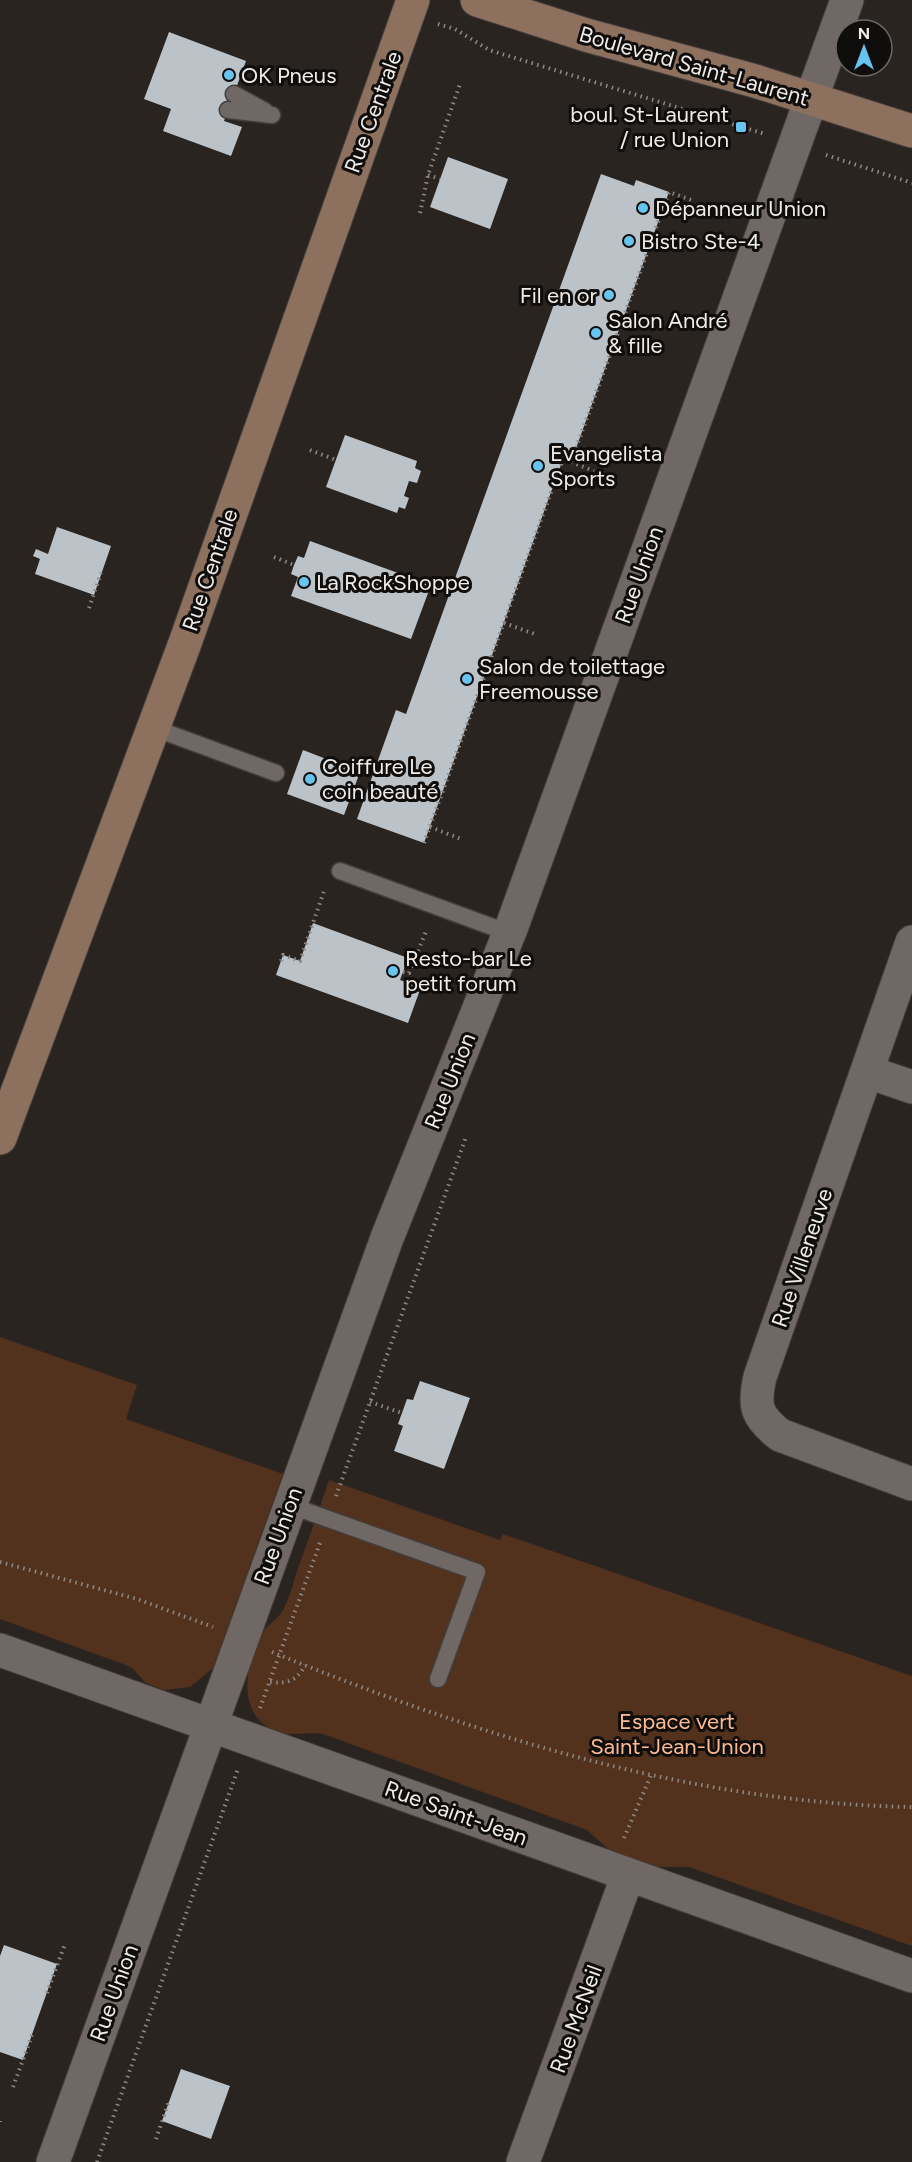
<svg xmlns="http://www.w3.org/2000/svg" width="912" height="2162" font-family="Figtree,sans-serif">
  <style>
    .green { fill: #52311d }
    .building { fill: #bbc3c8 }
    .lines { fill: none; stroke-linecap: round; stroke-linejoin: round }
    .lane-casing { stroke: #443e3b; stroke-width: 19 }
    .street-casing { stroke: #443e3b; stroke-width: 35 }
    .secondary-casing { stroke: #443e3b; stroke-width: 35 }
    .path { stroke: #8e8986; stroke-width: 4; stroke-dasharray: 1.5 4.5; stroke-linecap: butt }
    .lane { stroke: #6f6864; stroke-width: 16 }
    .street { stroke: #6f6864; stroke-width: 33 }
    .secondary { stroke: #8d705e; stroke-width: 33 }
    .poi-dot { fill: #67c4ef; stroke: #100e0c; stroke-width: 2 }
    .labels { text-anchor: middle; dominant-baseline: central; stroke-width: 6; stroke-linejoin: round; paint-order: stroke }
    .street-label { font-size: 22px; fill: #f0ecea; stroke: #100e0c }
    .poi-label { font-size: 22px; fill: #f0ecea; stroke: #100e0c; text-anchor: start }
    .park-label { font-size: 22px; fill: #febb93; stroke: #100e0c }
  </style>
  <rect width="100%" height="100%" fill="#2a2420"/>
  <path class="green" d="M0 1337 137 1385 126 1419 283 1474 213 1668 190 1687 165 1690 146 1683 132 1668 123 1664 0 1619Z
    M329 1480 500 1540 503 1534 912 1676V1946L689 1867H655L609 1850 587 1830 323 1734C308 1731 292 1737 277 1732 235 1715 245 1665 262 1633 268 1624 278 1619 283 1610 290 1598 293 1583 297 1571 308 1541 319 1510 329 1480Z"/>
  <path class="building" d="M169 32 246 61 224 121 242 127 231 156 163 131 171 109 144 99Z
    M448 157 508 179 490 229 430 207Z
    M601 174 634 186 636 180 669 192 571 462 563 459 424 843 357 819 396 710 406 714Z
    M345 435 417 461 415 468 421 471 417 483 409 481 404 496 409 498 405 509 399 507 397 513 326 487Z
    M57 527 111 546 94 595 35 574 40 559 33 556 36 549 48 554Z
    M310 541 431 585 411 639 291 596 298 577 291 574 294 565 298 556 304 558Z
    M303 750 360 772 344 815 287 794Z
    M313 923 408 958 400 980 421 987 408 1023 276 975 283 955 300 961Z
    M420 1381 470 1398 444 1469 394 1451 403 1426 398 1424 407 1399 413 1400Z
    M4 1945 57 1964 23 2060 0 2052V1956Z
    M181 2069 230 2086 211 2139 162 2121Z"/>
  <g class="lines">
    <g class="lane-casing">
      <path id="lane" d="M234 94 265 111
        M228 110 272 115
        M154 728 276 773
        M340 871 509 933
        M289 1505 477 1572 438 1679"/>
    </g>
    <g class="street-casing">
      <path id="street" d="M912 942 760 1377C753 1407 757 1417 780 1435L912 1484
        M868 1072 912 1087
        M0 1650 912 1976
        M53 2162 387 1238 512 926 847 0
        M523 2162 628 1875"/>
    </g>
    <g class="secondary-casing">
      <path id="secondary" d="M477 0 586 35 755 81 912 131
        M0 1138 185 643 413 0"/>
    </g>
    <path class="path" d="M438 24 455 29 489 50 765 134
      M826 155 912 183
      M428 175 440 179
      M420 213 428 175 460 84
      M310 450 336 460
      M571 462 594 471
      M274 557 294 565
      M89 608 101 573
      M504 623 535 634
      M430 827 461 839
      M424 843 563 459 571 462 669 192 691 200
      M281 961 283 955 300 961 325 888
      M403 972 409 973 427 929
      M370 1402 402 1413
      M336 1496 466 1137
      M0 1562 137 1599 213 1627
      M272 1652C475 1735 691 1803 912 1807
      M270 1682C287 1684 297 1681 305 1665
      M260 1708 321 1540
      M624 1838 651 1775
      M47 1993 65 1944
      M13 2087 32 2035
      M0 2122V2121
      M156 2139 169 2101
      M97 2162 238 1769"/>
    <use href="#lane" class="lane"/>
    <use href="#street" class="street"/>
    <use href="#secondary" class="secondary"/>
  </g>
  <g class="poi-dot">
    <circle cx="229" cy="75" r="6"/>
    <rect x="735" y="121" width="12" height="12" rx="3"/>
    <circle cx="643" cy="208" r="6"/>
    <circle cx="629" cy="241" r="6"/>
    <circle cx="609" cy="295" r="6"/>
    <circle cx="596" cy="333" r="6"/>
    <circle cx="538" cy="466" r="6"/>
    <circle cx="304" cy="582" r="6"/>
    <circle cx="467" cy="679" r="6"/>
    <circle cx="310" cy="779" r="6"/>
    <circle cx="393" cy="971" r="6"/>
  </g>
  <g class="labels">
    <g class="street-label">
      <text transform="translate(694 66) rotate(16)">Boulevard Saint-Laurent</text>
      <text transform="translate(373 112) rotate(-70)">Rue Centrale</text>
      <text transform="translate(210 570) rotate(-71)">Rue Centrale</text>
      <text transform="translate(639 575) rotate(-70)">Rue Union</text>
      <text transform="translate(450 1081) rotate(-68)">Rue Union</text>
      <text transform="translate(802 1258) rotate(-71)">Rue Villeneuve</text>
      <text transform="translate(278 1536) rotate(-70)">Rue Union</text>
      <text transform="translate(456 1813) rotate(20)">Rue Saint-Jean</text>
      <text transform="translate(114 1993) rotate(-70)">Rue Union</text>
      <text transform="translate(576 2019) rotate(-70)">Rue McNeil</text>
    </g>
    <g class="poi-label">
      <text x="241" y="75">OK Pneus</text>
      <text x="729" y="114" text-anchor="end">boul. St-Laurent<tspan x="729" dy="25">/ rue Union</tspan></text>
      <text x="655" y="208">Dépanneur Union</text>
      <text x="641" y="241">Bistro Ste-4</text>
      <text x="597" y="295" text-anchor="end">Fil en or</text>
      <text x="608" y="320">Salon André<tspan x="608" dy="25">&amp; fille</tspan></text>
      <text x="550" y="453">Evangelista<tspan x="550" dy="25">Sports</tspan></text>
      <text x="316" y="582">La RockShoppe</text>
      <text x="479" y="666">Salon de toilettage<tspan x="479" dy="25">Freemousse</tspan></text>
      <text x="322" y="766">Coiffure Le<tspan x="322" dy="25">coin beauté</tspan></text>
      <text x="405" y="958">Resto-bar Le<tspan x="405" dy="25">petit forum</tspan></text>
    </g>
    <g class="park-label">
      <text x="677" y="1721">Espace vert<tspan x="677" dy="25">Saint-Jean-Union</tspan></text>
    </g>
  </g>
  <g transform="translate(864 48)"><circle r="28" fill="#100e0c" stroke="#6a6765" stroke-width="1.5"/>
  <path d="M0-4.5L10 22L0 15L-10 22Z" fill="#67c4ef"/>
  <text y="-9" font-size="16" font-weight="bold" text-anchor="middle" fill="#f0ecea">N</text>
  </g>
</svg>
